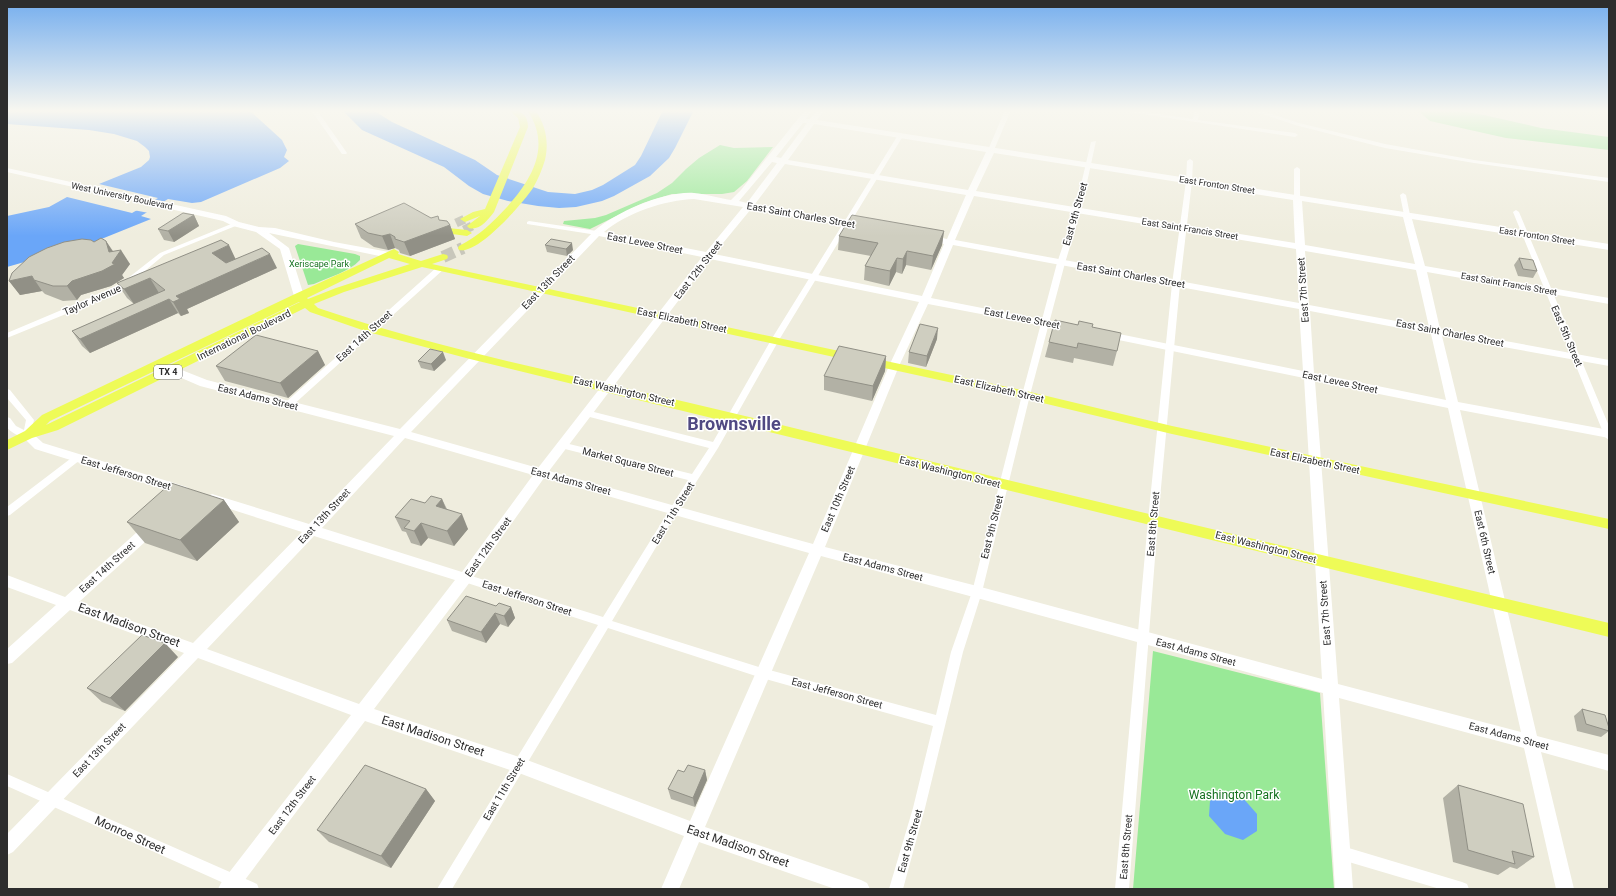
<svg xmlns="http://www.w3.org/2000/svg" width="1616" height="896" font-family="Roboto,sans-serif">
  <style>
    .green { fill: #99e997 }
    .water { fill: #6aa6f8 }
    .pier { fill: #efedde }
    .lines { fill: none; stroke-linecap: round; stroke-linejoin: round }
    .primary-tunnel-far1 { stroke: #c8c7bb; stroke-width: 9; stroke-dasharray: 9 4.5; stroke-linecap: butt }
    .primary-tunnel { stroke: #c8c7bb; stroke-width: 12; stroke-dasharray: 12 5.5; stroke-linecap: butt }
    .street { fill: #fff; fill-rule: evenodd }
    .secondary { fill: #fff; fill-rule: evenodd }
    .primary { fill: #eefb57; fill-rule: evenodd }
    .wall { fill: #b2b1a5 }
    .shaded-wall { fill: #919086 }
    .building { fill: #cfcec0; stroke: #919086 }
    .labels { text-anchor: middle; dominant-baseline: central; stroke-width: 3; stroke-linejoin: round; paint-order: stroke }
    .far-street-label { font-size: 9px; fill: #2d2d2d; stroke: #fff }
    .far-park-label { font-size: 9px; fill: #15711f; stroke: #fff }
    .shield { fill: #fff; stroke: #6c6c6c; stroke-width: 1 }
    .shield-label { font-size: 9px; font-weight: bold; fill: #2d2d2d }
    .street-label { font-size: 10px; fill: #2d2d2d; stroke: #fff }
    .near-street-label { font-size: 12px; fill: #2d2d2d; stroke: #fff }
    .near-park-label { font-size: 12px; fill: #15711f; stroke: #fff }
    .town-label { font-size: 18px; font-weight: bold; fill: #504982; stroke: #fff }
  </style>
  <rect width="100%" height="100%" fill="#efedde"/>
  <path class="green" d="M1417 110H1457L1484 115 1541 128 1609 137V150L1506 138 1430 121Z
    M720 145 734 148 773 147 747 181 734 192 722 194H672L643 203 590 229 563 224 564 221 595 218 606 215 657 193 672 183 686 169 699 158Z
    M298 244 355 254 360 256V260C349 272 329 277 314 284L308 285 295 246Z
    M1153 651 1320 693 1334 889H1133Z"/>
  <path class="water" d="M7 110H249L282 140 287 150 284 157 289 161 280 168 201 202 192 203 168 199 141 216 151 219 94 242 7 267V216L49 207 67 197 132 213 158 198 99 184 141 167 149 160 150 157 149 151 145 147 137 141 114 134 89 130 7 124Z
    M342 110H373L392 122 475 160 497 175 548 192 575 194 592 190 603 185 635 165 641 156 663 110H694L675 148 669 158 650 176 614 196 602 201 576 207 559 208 538 206 508 201 483 194 469 186 444 167 362 130Z
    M1223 791 1243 798 1257 814V831L1243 840 1225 834 1209 816 1210 801Z"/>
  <path class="pier" d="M153 199 167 202 149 213 133 210Z"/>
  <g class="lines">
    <path class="primary-tunnel-far1" d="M456 223 465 219
      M464 230 472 226"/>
    <path class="primary-tunnel" d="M443 257 463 248"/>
    <path class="street" d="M311 110H317L347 153 346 154H342Z
      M1005 110H1011L994 150 989 151 988 150Z
      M1116 110H1132L1193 119 1194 110H1200L1198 120 1295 133 1298 135 1295 137Z
      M1227 110H1234L1231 112Z
      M1251 110H1260L1299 123 1385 144 1474 160 1609 178V182L1474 163 1385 148 1295 125Z
      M898 135 903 136 779 340 718 448 677 512 612 621 762 668 936 715 951 652 972 592 1022 395 1057 263 1075 210 1091 142 1096 141 1081 210 1065 263 1030 395 982 592 963 652 925 808 903 889H889L913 808 933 726 762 678 608 628 452 889H437L598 625 461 581 460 578 461 575 465 574 603 617 688 480 561 448 558 447 557 445 558 443 561 442 692 474 709 448 586 416 582 413 586 410 713 442 771 340Z
      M1190 159 1193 161 1192 181 1180 284 1158 520 1129 889H1115L1148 520 1172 284 1186 181 1187 161Z
      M1297 167 1300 169V198L1297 200 1294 198V169Z
      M1403 193 1406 195 1410 215 1407 217 1404 215 1400 195Z
      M1516 210 1519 212 1609 426V440L1605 437 1513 212Z
      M529 221 597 231 600 233 597 235 527 224V222Z
      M236 222 238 223V225L164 255 128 285 115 294 7 338V333L109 290 123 282 160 253Z
      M437 267H440L444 269 292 406H286L285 404 286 402Z
      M7 389 10 390 34 420 30 437C24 439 10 433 7 427 6 424 7 420 7 417L10 418 16 426 24 430 26 420 7 398Z
      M77 455 82 458 80 460 10 515 7 516V507L74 456Z
      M7 774 257 884 259 889H237L7 786Z
      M1342 846 1462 882 1467 884 1469 889H1440L1342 860 1337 858 1335 853 1337 848Z"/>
    <path class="secondary" d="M805 110H813L806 119H810L817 110H825L817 120 1609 244V250L1412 219 1425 266 1609 298V304L1427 272 1440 329 1609 360V366L1442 336 1458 402 1609 430V438L1460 410 1537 736 1609 755V771L1541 752 1574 889H1556L1524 748 1339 698 1353 889H1335L1323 693 977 598 821 556 705 827 861 880 867 883 870 889H835L699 842 679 889H661L684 836 519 773 365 721 238 889H218L221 883 351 715 198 658 13 852 7 855V834L184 653 70 610 12 663 7 664V649L56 605 7 587V575L65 597 147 523 152 522 157 523 159 527 157 531 79 602 193 643 302 532 208 502 206 499 208 496 212 494 309 524 394 436 200 386 156 367 155 365 156 363H164L207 380 400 429 594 231C617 212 663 191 694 193 706 194 719 198 731 200L741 190ZM803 123H807L781 158 776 157ZM814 124 986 152 968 190 788 160ZM994 153 1293 200 1295 243 976 191ZM772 162 777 163 747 203 739 201ZM785 164 966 195 947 239 928 235 923 238 925 240 944 244 922 296 714 254 751 209 862 229 865 228 867 226 862 223 755 204ZM974 196 1296 249 1299 303 955 240ZM694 199 743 207 706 252 604 232C626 213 665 200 694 199ZM1302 201 1403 217 1415 264 1305 245ZM599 236 702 257 538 468 411 432ZM953 245 1299 309 1303 371 1104 331 1099 334 1104 337 1304 378 1322 679 977 586 825 547 899 366 928 304 1070 331 1075 328 1070 325 931 298ZM1305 251 1416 270 1429 327 1309 305ZM710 259 919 302 889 366 813 544 549 471ZM1310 311 1431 334 1446 400 1314 373ZM1315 381 1448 408 1521 732 1338 684ZM405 438 533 475 462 572 322 528ZM544 478 809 553 690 821 519 757 374 709 470 582ZM314 536 455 580 359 704 207 649Z
      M7 168 226 216 239 222 259 227 275 228 334 242 389 252 394 255 389 258 269 233 289 248 304 296 299 299 294 296 280 249 256 232 233 226 223 221 7 172Z
      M27 431 31 432 43 443 187 487 189 490 187 493 183 495 35 449 21 435 23 432Z"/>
    <path class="primary" d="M511 110C522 110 528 116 528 127L494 212C488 220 479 231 469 228L467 226 480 216 465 222 460 219 473 212 485 209 520 127 518 118 512 113Z
      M527 110H535C546 125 549 142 545 160 542 170 538 179 533 188 523 203 478 255 459 250L458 248 459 246C479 236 493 222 507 207 532 179 552 146 527 110Z
      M448 228 467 230 472 233 467 236 445 233 443 231Z
      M394 249 399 252 398 254 421 261 443 254 447 255 448 257 447 259 432 264 441 266 1026 391 1172 426 1609 519V529L1172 434 1026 399 422 267 344 292 314 304 318 308C457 355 603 381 745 416 1033 487 1321 555 1609 623V637L470 359 368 332 310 312 305 308 58 430 32 438 7 450V440L25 431 42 415 295 294ZM389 258 410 264 336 288 308 299 307 298ZM299 302H300L46 425 50 421Z"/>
  </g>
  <path class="wall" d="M194 215 199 226 174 242 164 240 158 229Z
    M431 218 439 220 450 225 455 239 410 256 400 253 399 250 395 248 388 250 374 247 361 238 355 224Z
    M944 231 942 245 931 270 906 265 902 274 896 272 889 286 864 280 865 266 871 256 838 250 839 236Z
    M106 241 113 251 130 264 122 275 124 278 111 286 81 295 77 300 63 301 45 294 42 291 20 295 9 281 94 242Z
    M545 245 573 250 567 256 547 252Z
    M1519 258 1537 271 1533 278 1518 276 1514 265Z
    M236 259 277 268 187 309 189 313 181 316 178 313 90 353 82 346 72 331 134 304 127 298 117 283Z
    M1078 325 1092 327 1117 351 1113 366 1074 358 1073 363 1045 357 1049 342Z
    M937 339 926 367 908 363 909 352Z
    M318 351 325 365 288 398 225 381 216 366Z
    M886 356 885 371 872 401 824 390V376Z
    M446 360 434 371 421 368 418 361Z
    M442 499 447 509 468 529 454 546 428 538 421 546 411 543 406 532 402 531 395 517 425 503Z
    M224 500 239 522 197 561 145 543 127 522Z
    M496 606 511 607 515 618 508 627 500 624 486 643 452 631 447 620Z
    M178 657 125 711 102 702 87 688Z
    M1582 709 1609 728V731L1601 737 1577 731 1574 716Z
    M705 770 707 780 695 807 671 799 668 789 684 772Z
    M1458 785 1534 857 1517 869 1510 867 1498 875 1453 862 1443 798Z
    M426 789 435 801 391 868 329 842 317 830Z"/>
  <path class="shaded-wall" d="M194 215 199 226 174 242 168 231Z
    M450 225 455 239 410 256 404 242Z
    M944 231 942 245 931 270 933 256Z
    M390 234 395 248 388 250 382 236Z
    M106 241 115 255 121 250 130 264 122 275 124 278 111 286 81 295 77 300 67 286 72 281 112 263Z
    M572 243 573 250 567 256 566 249Z
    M229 245 236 260 219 267 212 253Z
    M907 251 906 265 902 274 903 259Z
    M270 254 277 268 187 309 189 313 181 316 173 302 176 296Z
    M897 258 896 272 889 286 890 271Z
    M32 276 42 291 20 295 9 281Z
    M150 278 159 293 134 304 124 289Z
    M169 299 178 313 90 353 80 339Z
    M938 328 937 339 926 367 927 356Z
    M318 351 325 365 288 398 280 383Z
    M443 352 446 360 434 371 431 364Z
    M886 356 885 371 872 401 873 386Z
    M442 499 448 514 436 506Z
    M224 500 239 522 197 561 180 540Z
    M462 514 468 529 454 546 447 531Z
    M421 523 428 538 421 546 414 531Z
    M511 607 515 618 508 627 504 616Z
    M495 613 500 624 486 643 481 632Z
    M165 643 178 657 125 711 110 698Z
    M705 770 707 780 695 807 693 798Z
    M426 789 435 801 391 868 381 856Z"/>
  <path class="building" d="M404 203 431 218 438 216 439 220 447 221 450 225 404 242 395 239V237L390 234 382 236 368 233 355 224Z
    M183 213 194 215 168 231 158 229Z
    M852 215 944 231 933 256 907 251 903 259 897 258 890 271 865 266 878 243 839 236Z
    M101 238 106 241 109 252 121 250 112 263 115 264 102 271 72 281 67 286H53L34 280 32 276 9 281 12 273 29 257 47 248 64 242 82 239 91 240 94 242Z
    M551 239 572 243 566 249 545 245Z
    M221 240 229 245 212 253 226 263 262 248 270 254 176 296 180 299 173 302 169 299 80 339 72 331 165 290 150 278 124 289 117 283Z
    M1519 258 1533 260 1537 271 1523 269Z
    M1055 320 1078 325 1079 321 1093 324 1092 327 1121 333 1117 351 1078 343 1077 348 1049 342Z
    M920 324 938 328 927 356 909 352Z
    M256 335 318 351 280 383 216 366Z
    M839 346 886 356 873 386 824 376Z
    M430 349 443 352 431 364 418 361Z
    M171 483 224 500 180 540 127 522Z
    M431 496 442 499 436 506 462 514 447 531 421 523 414 531 404 528 410 521 395 517 411 499 425 503Z
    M466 596 496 606 499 603 511 607 504 616 495 613 481 632 447 620Z
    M142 635 165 643 110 698 87 688Z
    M1582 709 1605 715 1609 728V731L1586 724Z
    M365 765 426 789 381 856 317 830Z
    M688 765 705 770 693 798 668 789 678 770 684 772Z
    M1458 785 1523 804 1534 857 1512 851 1515 864 1468 850Z"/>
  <linearGradient id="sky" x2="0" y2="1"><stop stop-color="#75aeee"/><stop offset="0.47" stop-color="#f8f7f0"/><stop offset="1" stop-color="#f8f7f0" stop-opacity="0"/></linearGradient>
  <rect width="1616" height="236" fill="url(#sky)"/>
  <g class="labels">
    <g class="far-street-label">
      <text transform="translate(1217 185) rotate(9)">East Fronton Street</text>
      <text transform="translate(122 196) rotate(12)">West University Boulevard</text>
      <text transform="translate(1190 229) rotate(9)">East Saint Francis Street</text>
      <text transform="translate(1537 236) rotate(9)">East Fronton Street</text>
      <text transform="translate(1509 284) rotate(10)">East Saint Francis Street</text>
    </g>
    <g class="far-park-label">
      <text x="319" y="264">Xeriscape Park</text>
    </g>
    <rect class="shield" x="154" y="365" width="28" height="14" rx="3"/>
    <g class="shield-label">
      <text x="168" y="372">TX 4</text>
    </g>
    <g class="street-label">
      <text transform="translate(1075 214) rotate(-74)">East 9th Street</text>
      <text transform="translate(801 215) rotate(10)">East Saint Charles Street</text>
      <text transform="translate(645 243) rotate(11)">East Levee Street</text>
      <text transform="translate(698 270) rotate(-52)">East 12th Street</text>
      <text transform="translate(1131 275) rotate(10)">East Saint Charles Street</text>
      <text transform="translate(548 282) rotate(-46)">East 13th Street</text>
      <text transform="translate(1303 290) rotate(-94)">East 7th Street</text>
      <text transform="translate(92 300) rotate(-24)">Taylor Avenue</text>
      <text transform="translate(1022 318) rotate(11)">East Levee Street</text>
      <text transform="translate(682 320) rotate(12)">East Elizabeth Street</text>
      <text transform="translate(1450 333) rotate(11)">East Saint Charles Street</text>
      <text transform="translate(244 335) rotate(-26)">International Boulevard</text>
      <text transform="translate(364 336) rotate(-42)">East 14th Street</text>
      <text transform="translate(1567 336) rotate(67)">East 5th Street</text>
      <text transform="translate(1340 382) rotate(12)">East Levee Street</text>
      <text transform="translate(999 389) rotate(13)">East Elizabeth Street</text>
      <text transform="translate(624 391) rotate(13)">East Washington Street</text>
      <text transform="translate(258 397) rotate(14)">East Adams Street</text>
      <text transform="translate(1315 461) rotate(12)">East Elizabeth Street</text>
      <text transform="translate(628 462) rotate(14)">Market Square Street</text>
      <text transform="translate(950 472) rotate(14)">East Washington Street</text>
      <text transform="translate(126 473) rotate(17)">East Jefferson Street</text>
      <text transform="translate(571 481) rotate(15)">East Adams Street</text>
      <text transform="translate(838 499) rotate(-67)">East 10th Street</text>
      <text transform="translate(673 513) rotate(-58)">East 11th Street</text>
      <text transform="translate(324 516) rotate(-47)">East 13th Street</text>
      <text transform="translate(1153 524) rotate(-85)">East 8th Street</text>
      <text transform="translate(992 527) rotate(-76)">East 9th Street</text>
      <text transform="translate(1485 542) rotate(77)">East 6th Street</text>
      <text transform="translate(488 547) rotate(-54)">East 12th Street</text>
      <text transform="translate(1266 547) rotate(14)">East Washington Street</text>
      <text transform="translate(107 567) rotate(-42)">East 14th Street</text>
      <text transform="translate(883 567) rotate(15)">East Adams Street</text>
      <text transform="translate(527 598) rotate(18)">East Jefferson Street</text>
      <text transform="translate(1325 613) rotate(-94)">East 7th Street</text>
      <text transform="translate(1196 652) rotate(15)">East Adams Street</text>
      <text transform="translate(837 693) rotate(15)">East Jefferson Street</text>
      <text transform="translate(1509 736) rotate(15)">East Adams Street</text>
      <text transform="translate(99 750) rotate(-46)">East 13th Street</text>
      <text transform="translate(504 789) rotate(-59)">East 11th Street</text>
      <text transform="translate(292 805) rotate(-53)">East 12th Street</text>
      <text transform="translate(910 841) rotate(-74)">East 9th Street</text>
      <text transform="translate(1126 847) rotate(-85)">East 8th Street</text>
    </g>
    <g class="near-street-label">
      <text transform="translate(129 625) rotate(20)">East Madison Street</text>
      <text transform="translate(433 736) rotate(18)">East Madison Street</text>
      <text transform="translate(130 835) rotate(24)">Monroe Street</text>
      <text transform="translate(738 846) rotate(19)">East Madison Street</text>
    </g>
    <g class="near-park-label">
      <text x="1234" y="795">Washington Park</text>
    </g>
    <g class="town-label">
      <text x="734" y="423">Brownsville</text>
    </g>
  </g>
  <rect width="1616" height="896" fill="none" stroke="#2d2d2d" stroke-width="16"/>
</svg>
